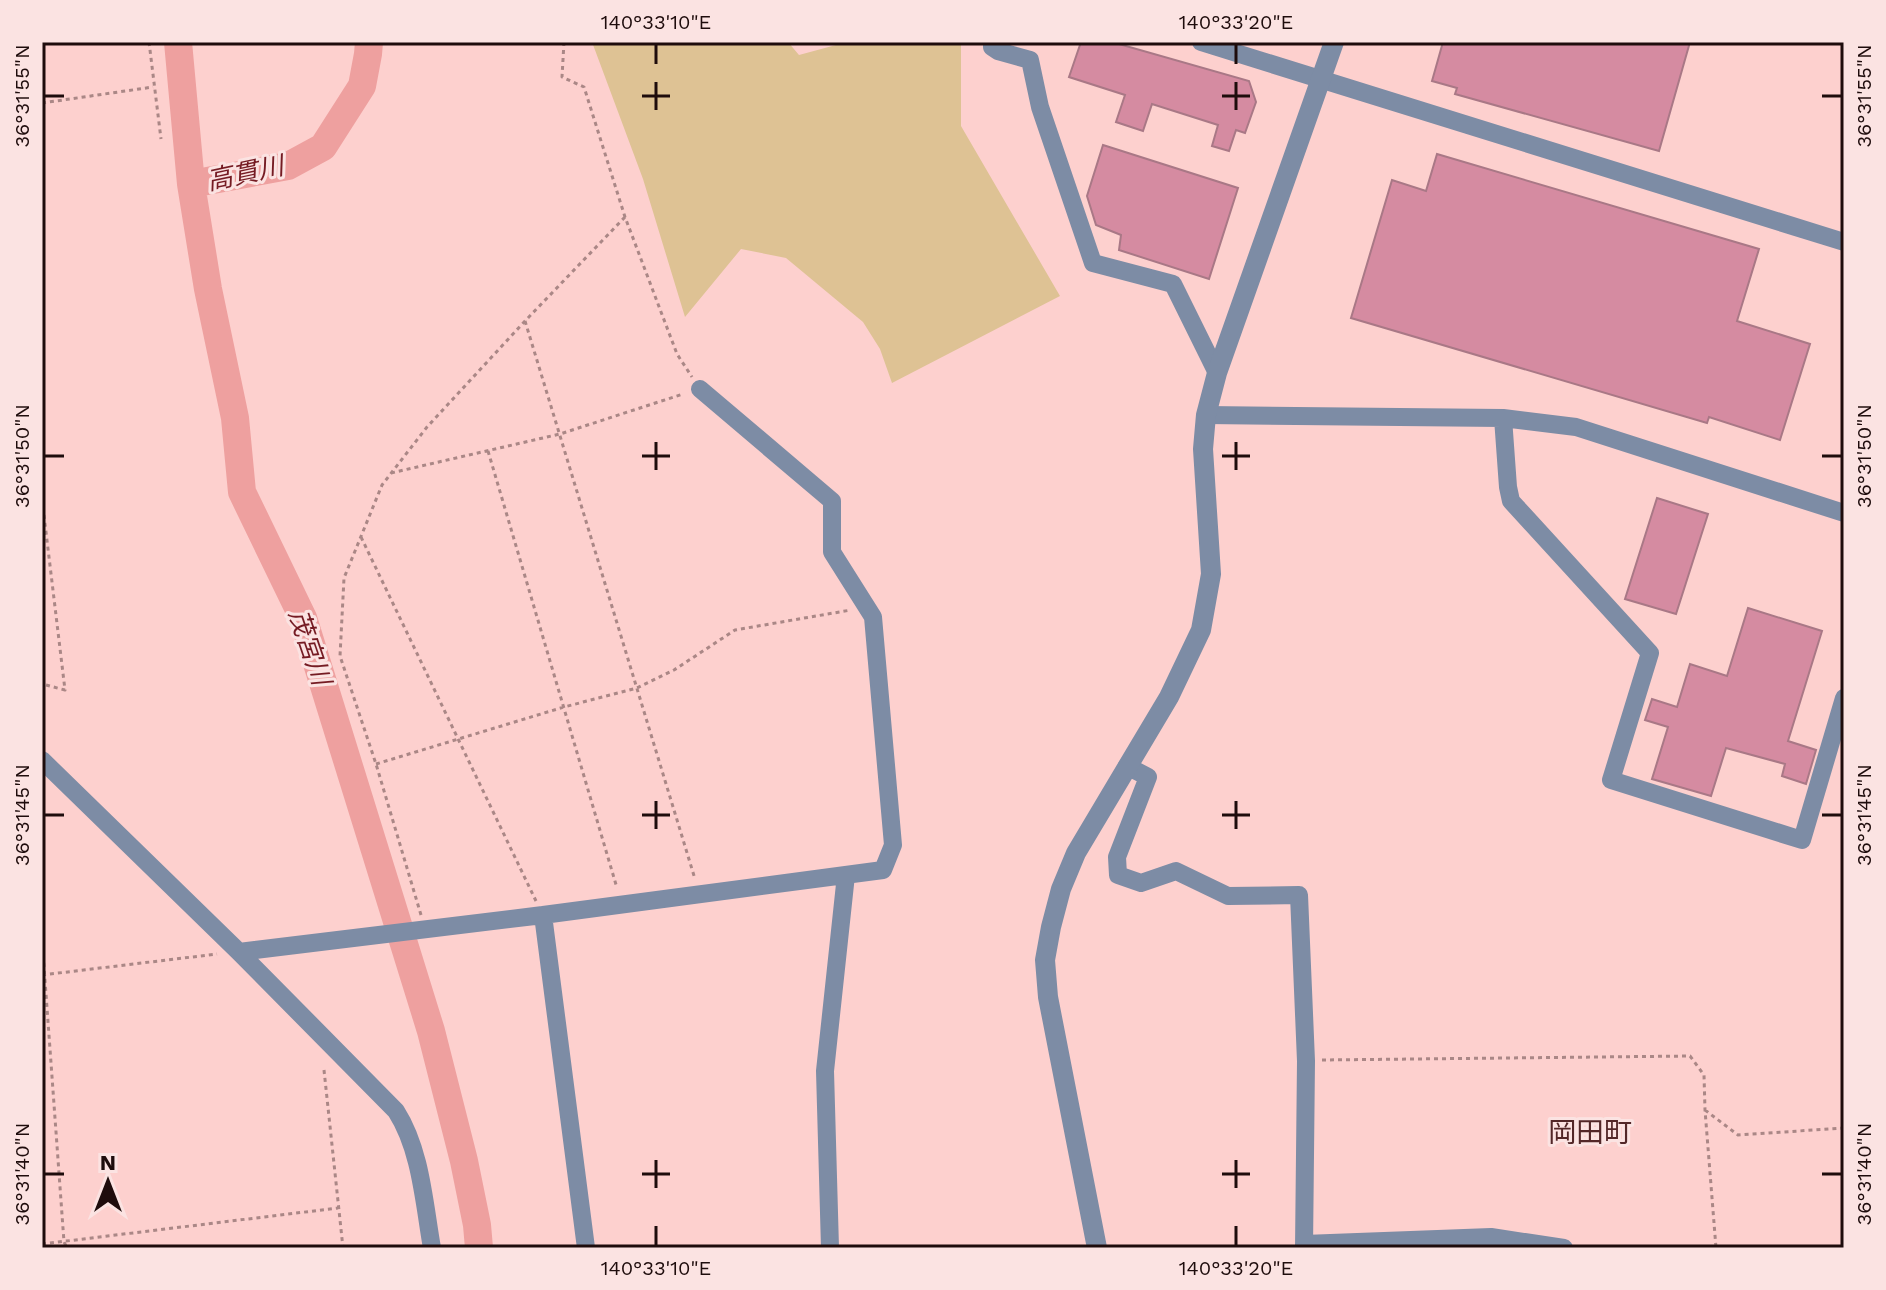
<svg xmlns="http://www.w3.org/2000/svg" width="1886" height="1290" font-family="'Work Sans','Noto Sans JP',sans-serif">
  <style>
    .green { fill: #dec294 }
    .water { fill: #eea09f }
    .lines { fill: none; stroke-linecap: round; stroke-linejoin: round }
    .river { stroke: #eea09f; stroke-width: 28 }
    .building { fill: #d58ba1; stroke: #a97886; stroke-width: 2 }
    .path { stroke: #aa8786; stroke-width: 3; stroke-dasharray: 4 4; stroke-linecap: butt }
    .minor { stroke: #7d8ca5; stroke-width: 18 }
    .tertiary { stroke: #7d8ca5; stroke-width: 20 }
    .ticks { fill: none; stroke: #1e0c0c; stroke-width: 3 }
    .labels { text-anchor: middle; dominant-baseline: central; stroke-width: 6; stroke-linejoin: round; paint-order: stroke }
    .water-label { font-size: 26px; font-style: italic; fill: #751b23; stroke: #fbe3e2 }
    .quarter-label { font-size: 28px; fill: #532728; stroke: #fbe3e2 }
    .neatline { fill: none; stroke: #1e0c0c; stroke-width: 3 }
    .ticks-label { font-size: 20px; text-anchor: middle; fill: #1e0c0c }
  </style>
  <rect width="100%" height="100%" fill="#fdd0ce"/>
  <path class="green" d="M592 42H788L799 55 847 42H961V126L1060 296 892 383 880 349 863 322 786 258 741 249 685 317 643 179Z"/>
  <path class="water" d="M482 1224 484 1248H474L471 1226Z"/>
  <g class="lines">
    <path class="river" d="M178 42 191 184 208 289 235 418 242 492 303 618 431 1031 464 1161 477 1225 479 1248
      M191 184 288 166 323 147 362 86 368 54 369 42"/>
  </g>
  <path class="building" d="M1081 42H1112L1249 81 1256 102 1245 133 1236 130 1229 151 1212 146 1218 125 1152 104 1143 131 1116 122 1125 95 1069 77Z
    M1443 42H1690L1659 151 1455 94 1457 88 1432 81Z
    M1103 145 1238 188 1209 279 1119 250 1121 235 1096 225 1087 196Z
    M1437 154 1759 249 1737 321 1810 344 1780 440 1709 417 1707 423 1351 318 1392 180 1426 191Z
    M1657 498 1708 514 1676 614 1625 599Z
    M1748 608 1822 631 1788 741 1816 750 1806 784 1782 776 1785 764 1726 748 1711 796 1652 779 1668 727 1645 720 1652 699 1677 707 1690 664 1727 676Z"/>
  <g class="lines">
    <path class="path" d="M149 42 161 139
      M564 42 562 77 584 87 625 217 677 354 692 377
      M42 103 153 87
      M525 321 695 879
      M488 451 617 888
      M391 473 560 434 683 394
      M42 499 65 690 42 684
      M361 537 536 901
      M376 764 564 707 637 688 674 670 735 630 851 610
      M421 915 376 764 340 656 344 578 382 485 427 427 525 321 625 217
      M42 939 64 1242 67 1248
      M42 975 217 954
      M1322 1060 1690 1056 1704 1075 1705 1110 1716 1248
      M324 1070 343 1248
      M1705 1110 1738 1135 1844 1128
      M42 1244 338 1208"/>
    <path class="minor" d="M992 42V47L998 51 1030 60 1040 107 1093 263 1173 284 1217 373
      M1201 42 1844 242
      M1206 415 1503 418 1576 427 1844 513
      M1503 418 1508 487 1511 501 1650 653 1611 780 1802 840 1844 698
      M42 760 239 952 396 1111C421 1150 424 1203 432 1248
      M1127 766 1148 777 1117 857 1118 875 1141 883 1176 871 1228 896 1299 895 1306 1061 1304 1248
      M543 915 586 1248
      M239 952 543 915 883 870 893 845 873 617 832 552V501L700 389
      M1304 1244 1491 1237 1564 1248
      M830 1248 825 1071 846 875"/>
    <path class="tertiary" d="M1097 1248 1048 997 1045 960 1051 927 1061 889 1076 853 1169 697 1201 630 1211 574 1203 449 1206 415 1217 373 1334 42"/>
  </g>
  <path class="ticks" d="M656 44V64M1236 44V64M656 82V110M1236 82V110M44 96H64M642 96H670M1222 96H1250M1822 96H1842M656 442V470M1236 442V470M44 456H64M642 456H670M1222 456H1250M1822 456H1842M656 801V829M1236 801V829M44 815H64M642 815H670M1222 815H1250M1822 815H1842M656 1160V1188M1236 1160V1188M44 1174H64M642 1174H670M1222 1174H1250M1822 1174H1842M656 1226V1246M1236 1226V1246"/>
  <g class="labels">
    <g class="water-label">
      <text transform="translate(245 173) rotate(-12)">高貫川</text>
      <text transform="translate(310 647) rotate(71)">茂宮川</text>
    </g>
    <g class="quarter-label">
      <text x="1590" y="1132">岡田町</text>
    </g>
  </g>
  <rect width="1886" height="1290" fill="none" stroke="#fbe3e2" stroke-width="88"/>
  <g transform="translate(108 1182)" stroke="#fbe3e2" stroke-width="6" paint-order="stroke">
  <path d="M0-6L14 30L0 20L-14 30Z" fill="#1e0c0c"/>
  <text y="-12" font-size="22" font-weight="bold" text-anchor="middle" fill="#1e0c0c">N</text>
  </g>
  <rect x="44" y="44" width="1798" height="1202" class="neatline"/>
  <g class="ticks-label">
    <text x="656" y="29">140°33'10"E</text>
    <text x="1236" y="29">140°33'20"E</text>
    <text transform="translate(22 96) rotate(-90)" y="7">36°31'55"N</text>
    <text transform="translate(1864 96) rotate(-90)" y="7">36°31'55"N</text>
    <text transform="translate(22 456) rotate(-90)" y="7">36°31'50"N</text>
    <text transform="translate(1864 456) rotate(-90)" y="7">36°31'50"N</text>
    <text transform="translate(22 815) rotate(-90)" y="7">36°31'45"N</text>
    <text transform="translate(1864 815) rotate(-90)" y="7">36°31'45"N</text>
    <text transform="translate(22 1174) rotate(-90)" y="7">36°31'40"N</text>
    <text transform="translate(1864 1174) rotate(-90)" y="7">36°31'40"N</text>
    <text x="656" y="1275">140°33'10"E</text>
    <text x="1236" y="1275">140°33'20"E</text>
  </g>
</svg>
